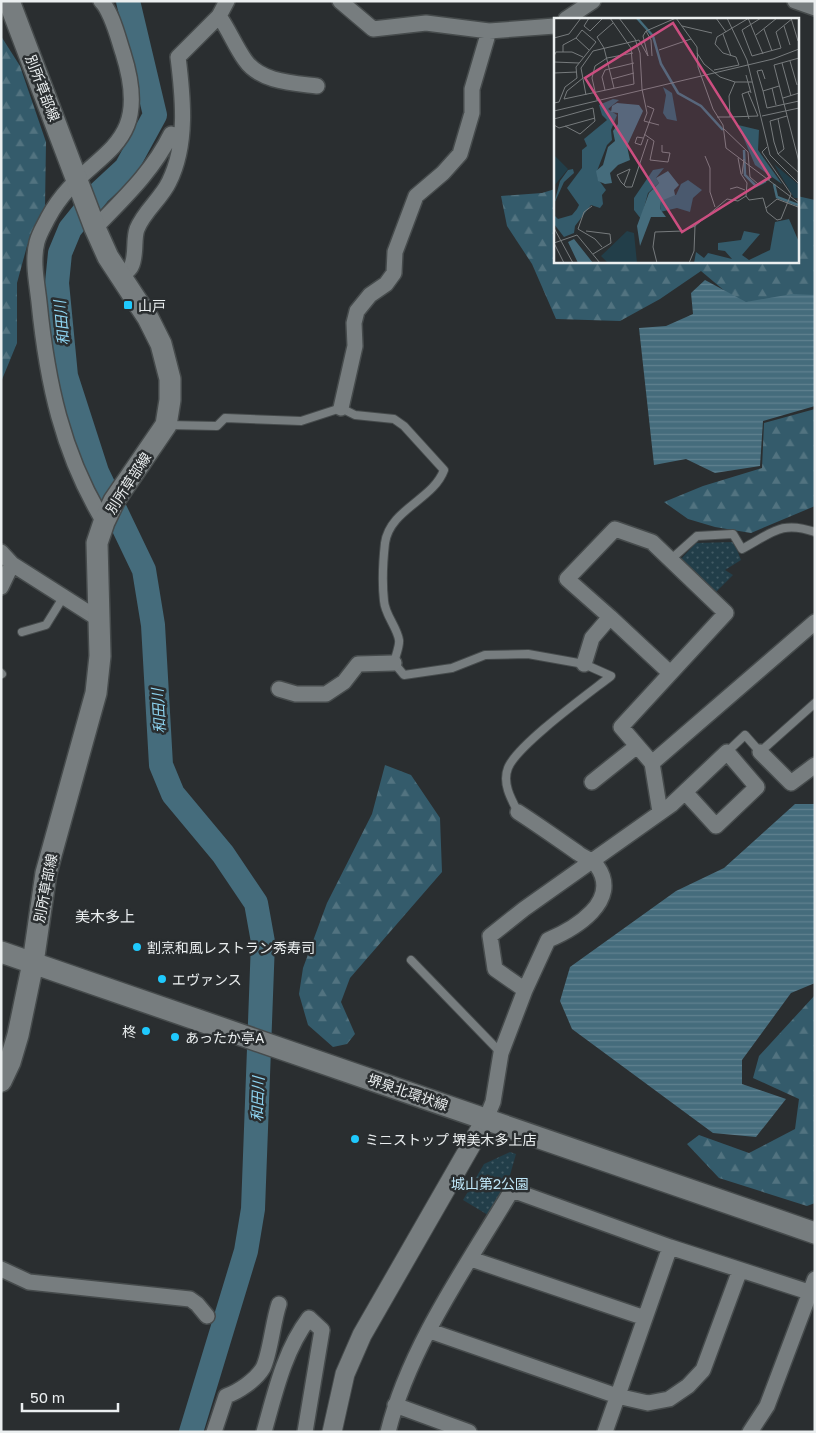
<svg xmlns="http://www.w3.org/2000/svg" width="816" height="1433" font-family="'Golos Text','Noto Sans JP',sans-serif">
  <style>
    .forest { fill: url(#forest-firs) }
    .park { fill: url(#park-dots) }
    .water { fill: url(#water-rules) }
    .lines { fill: none; stroke-linecap: round; stroke-linejoin: round }
    .river { stroke: #456c7c; stroke-width: 24 }
    .service-casing { stroke: #464b4c; stroke-width: 10 }
    .minor-casing { stroke: #464b4c; stroke-width: 18 }
    .tertiary-casing { stroke: #464b4c; stroke-width: 21 }
    .secondary-casing { stroke: #464b4c; stroke-width: 24 }
    .service { stroke: #777d7f; stroke-width: 8 }
    .minor { stroke: #777d7f; stroke-width: 15 }
    .tertiary { stroke: #777d7f; stroke-width: 19 }
    .secondary { stroke: #777d7f; stroke-width: 21 }
    .poi-dot { fill: #1fc9fd; stroke: #2a2e30; stroke-width: 2 }
    .labels { text-anchor: middle; dominant-baseline: central; stroke-width: 5; stroke-linejoin: round; paint-order: stroke }
    .street-label { font-size: 14px; fill: #ebeff0; stroke: #2a2e30 }
    .poi-label { font-size: 14px; fill: #ebeff0; stroke: #2a2e30; text-anchor: start }
    .park-label { font-size: 14px; fill: #bee6f8; stroke: #2a2e30 }
    .water-label { font-size: 15px; font-style: italic; fill: #8ed4f1; stroke: #2a2e30 }
    .neighbourhood-label { font-size: 15px; fill: #ebeff0; stroke: #2a2e30 }
    .inset-river { fill: none; stroke: #456c7c; stroke-width: 2.5 }
    .inset-road { fill: none; stroke: #777b7d; stroke-width: 1 }
    .view { fill: #cc4e80; fill-opacity: 0.15; stroke: #cc4e80; stroke-width: 2.5 }
    .inset-edge { fill: none; stroke: #ebeff0; stroke-width: 2.5 }
  </style>
  <defs>
    <pattern id="forest-firs" width="22" height="20" patternUnits="userSpaceOnUse" patternTransform="scale(1.25)"><rect width="22" height="20" fill="#345b6b"/><path d="M5 1l3.5 6h-7zM16 11l3.5 6h-7z" fill="#527380"/></pattern>
    <pattern id="park-dots" width="8" height="8" patternUnits="userSpaceOnUse" patternTransform="scale(1.25)"><rect width="8" height="8" fill="#223e49"/><path d="M2 2h.1M6 6h.1" fill="none" stroke="#425a64" stroke-width="1.8" stroke-linecap="round"/></pattern>
    <pattern id="water-rules" width="6" height="5" patternUnits="userSpaceOnUse" patternTransform="scale(1.25)"><rect width="6" height="5" fill="#456c7c"/><path d="M0 2.5h6" fill="none" stroke="#60818f"/></pattern>
  </defs>
  <rect width="100%" height="100%" fill="#2a2e30"/>
  <path class="forest" d="M1 36 20 66 46 142 45 207 27 246 17 283V343L1 382Z
    M555 189V261H797V196L815 200V305L746 309 701 271 660 299 620 321 556 319 532 264 507 226 501 196 542 193Z
    M815 409V506L751 533 715 527 688 519 664 502 703 486 762 468 764 423Z
    M385 765 411 775 440 818 442 872 350 978 341 1002 355 1034 347 1044 333 1047 308 1025 299 994 303 968 327 903 372 814Z
    M815 995V1203L807 1206 719 1178 687 1144 699 1135 749 1153 795 1129 799 1099 753 1078 759 1056Z"/>
  <path class="park" d="M734 542 741 560 725 570 733 575 715 593 680 560 696 543Z
    M510 1152 516 1154 508 1182 488 1215 463 1200 484 1164Z"/>
  <path class="water" d="M705 280 746 302 792 294 815 295V406L763 421 760 466 715 473 686 459 654 465 639 328 666 326 693 314 691 293Z
    M795 804H815V983L791 993 742 1060V1084L786 1099 756 1137 713 1133 572 1029 560 1001 570 967 676 891 724 868Z"/>
  <g class="lines">
    <path class="river" d="M128 1 155 115 126 168 99 193 70 229 60 253 57 283 66 376 97 472 144 570 153 625 161 765 173 794 223 854 256 903 263 942 253 1209 246 1251 191 1432"/>
    <g class="service-casing">
      <path id="service" d="M168 425 217 426 225 418 301 421 341 408 355 415 394 419 404 426 444 470C433 500 390 509 385 543 383 561 382 583 384 601 385 615 397 627 399 640 400 646 395 657 394 663L404 675 452 668 485 655 528 654 584 664 611 676C588 694 517 745 508 768 502 783 511 799 518 812
        M669 561 697 536 733 534 742 549C772 533 781 520 815 532
        M22 632 46 625 64 596
        M1 673 2 674
        M727 752 745 735 760 752 815 703
        M411 960 501 1053"/>
    </g>
    <g class="minor-casing">
      <path id="minor" d="M101 1C112 12 118 38 123 53 156 157 85 148 48 218 44 226 39 234 37 242 32 262 37 283 39 302 47 382 62 453 104 522
        M340 1 373 29 426 23 489 31 555 26
        M795 1 815 8
        M219 16C229 30 235 46 245 60 260 82 293 83 317 86
        M566 19 593 1
        M95 228C124 198 153 171 171 134
        M120 277C123 274 129 271 131 267 137 256 133 240 137 229 144 211 161 199 169 182 188 144 183 97 178 57L219 16 227 1
        M341 408 355 346 354 323 357 311 370 295 386 284 394 273 395 252 416 196 443 173 460 154 472 113V89L489 31
        M1 552 12 564
        M1 587 12 564 100 620
        M610 617 670 673
        M584 664 592 638 610 617 567 579 615 529 652 542 726 613 621 727 652 763 660 812
        M279 689 296 694H326L344 682 358 664 394 663
        M760 752 791 783 815 765
        M652 763 815 622
        M592 782 637 746
        M525 990 495 969 490 936 524 909 671 805 727 752 757 787 716 826 685 792
        M486 1119 493 1102 501 1053 525 990 548 940C574 929 622 901 597 866 593 861 583 857 578 853 558 839 538 825 518 812
        M471 1259 645 1318
        M1 1269 29 1282 190 1299 197 1304 207 1316
        M430 1331 617 1396 648 1403 669 1399 688 1386 703 1370 740 1270
        M395 1405 469 1432
        M214 1432 226 1396C238 1392 256 1380 263 1368 270 1355 273 1321 279 1304
        M264 1432C275 1393 284 1351 309 1318L322 1330 305 1432
        M388 1432C409 1347 467 1265 512 1190L670 1247 815 1294
        M605 1432 670 1247
        M750 1432 767 1406 815 1279"/>
    </g>
    <g class="tertiary-casing">
      <path id="tertiary" d="M332 1432 345 1374 362 1335 486 1119"/>
    </g>
    <g class="secondary-casing">
      <path id="secondary" d="M1 952 815 1233
        M1 1081 10 1062 18 1035 33 963 46 873 96 693 100 656 97 543 104 522 114 501 166 425 170 400V379L161 344 148 318 108 257 95 228 9 1"/>
    </g>
    <use href="#service" class="service"/>
    <use href="#minor" class="minor"/>
    <use href="#tertiary" class="tertiary"/>
    <use href="#secondary" class="secondary"/>
  </g>
  <g class="poi-dot">
    <rect x="123" y="300" width="10" height="10" rx="2.5"/>
    <circle cx="137" cy="947" r="5"/>
    <circle cx="162" cy="979" r="5"/>
    <circle cx="146" cy="1031" r="5"/>
    <circle cx="175" cy="1037" r="5"/>
    <circle cx="355" cy="1139" r="5"/>
  </g>
  <g class="labels">
    <g class="street-label">
      <text transform="translate(43 88) rotate(69)">別所草部線</text>
      <text transform="translate(128 483) rotate(-57)">別所草部線</text>
      <text transform="translate(45 888) rotate(-79)">別所草部線</text>
      <text transform="translate(408 1092) rotate(19)">堺泉北環状線</text>
    </g>
    <g class="poi-label">
      <text x="138" y="305">山戸</text>
      <text x="147" y="947">割烹和風レストラン秀寿司</text>
      <text x="172" y="979">エヴァンス</text>
      <text x="136" y="1031" text-anchor="end">柊</text>
      <text x="185" y="1037">あったか亭A</text>
      <text x="365" y="1139">ミニストップ 堺美木多上店</text>
    </g>
    <g class="park-label">
      <text x="490" y="1183">城山第2公園</text>
    </g>
    <g class="water-label">
      <text transform="translate(61 323) rotate(-95)">和田川</text>
      <text transform="translate(158 711) rotate(-93)">和田川</text>
      <text transform="translate(257 1099) rotate(-88)">和田川</text>
    </g>
    <g class="neighbourhood-label">
      <text x="105" y="916">美木多上</text>
    </g>
  </g>
  <g transform="translate(554 18)">
    <rect width="245" height="245" fill="#2a2e30"/>
    <path d="M0 137 14 151 0 168ZM220 146 245 167V180H240ZM73 213 80 215 83 245H54L47 238Z" fill="#223e49"/>
    <path d="M109 69 118 75 123 103 113 101 109 95 112 77ZM59 81 65 82 54 91 63 97 57 112 58 122 53 127 43 153 44 161 52 172 48 177 49 186 46 190 37 187 21 208 20 215 10 219 0 206V197L4 201 18 197 23 191 25 187 13 170 28 150V132L33 128 30 121 53 102 48 97 45 87ZM184 107 205 112 204 132 228 166 201 147ZM110 150 102 160 105 165 94 175 87 201 80 192V180L99 152ZM19 151 20 155 10 164 0 186 6 163 14 152ZM134 162 148 172 139 180 136 194 123 190 106 194 107 181 115 176 122 177 127 166ZM235 201 245 224 244 245H140L142 234 150 240 154 235 178 241 171 233 164 232V225L187 222 190 213 206 216 188 237 195 242 216 232 221 204Z" fill="#345b6b"/>
    <path d="M63 85 85 87 89 93 73 128 76 142 64 147 56 155 58 165 51 166 44 163 42 153 49 147 54 129 61 123 59 113 64 106V95L57 94 58 88ZM114 153 125 167 120 172 121 177 107 183 106 191 112 199H97L86 228 83 208 95 175 105 165 102 160ZM20 221 39 245H24L14 224Z" fill="#456c7c"/>
    <path class="inset-river" d="M83 0 99 18 107 46 124 75 147 88 169 112M190 132 191 157 202 168 212 163M220 166 223 179 244 187"/>
    <path class="inset-road" d="M35 0 30 8 36 13 49 0M65 0 81 21 86 35 88 71 93 95 90 103 105 107M122 0 143 29 144 49 159 91 169 107 172 130 245 185M162 0 172 14M173 0 193 42 216 137 245 166M194 0 209 36M207 0 188 12 198 38 227 30 222 14 239 0M237 0 244 23M59 5 43 19 50 30 60 70M128 8 158 15M230 8 236 27M210 11 218 33M92 13 97 22 98 38M169 16 177 38M202 17 223 0M0 20 15 16 27 0M22 20 35 32M105 32 137 21M143 35 150 46 166 59 181 64H198M0 38 2 34H18L29 39M245 40 220 47 245 144M236 43 243 67M0 44 25 45M228 45 237 78M160 52 185 47 182 39 169 35 161 26 163 19 195 0M0 55 23 54M192 57 197 75M29 60 13 73 10 81 80 66 77 30 56 0M58 61 80 55M225 68 209 73 213 90 245 83M218 70 222 87M51 72 48 59 51 52 80 45M209 73 203 53 208 52 211 61M32 77 27 50 39 33 85 22 94 38 89 18 92 13 122 0M229 80 245 75M43 82 38 60 41 48 53 40 79 35M0 85 5 84 11 69 23 60 22 49 42 24 28 12 22 20 9 27V34M0 93 219 41 245 31M208 98 245 90M233 98 216 103 220 124 224 136 245 155M163 99H176L175 78 181 64M176 99 204 98 194 74M0 101 39 90 41 103 26 116 11 108M195 101 188 76 196 73M0 107 5 110 41 100M169 110 194 134 196 159 204 166 216 161M90 116 100 123 96 142 114 144 116 135 108 134V127M89 120 83 119 81 125 87 127 100 91 93 88M224 136 230 131 224 101M151 138 156 150V174L161 189M184 140 187 156 193 165 192 178 195 182 209 180 213 194 223 202 227 201 237 176 208 134 213 129M188 156 190 141M70 167 76 151 63 157 67 164 72 169H78L94 121M176 171 183 169 191 172M38 188 30 194 24 211 41 221 48 229M212 190 223 181 244 189M0 210 19 245M32 213 56 216 57 225 39 236M0 225 23 217 46 245M0 225 10 245M103 245 99 229 101 214 129 213 141 208M135 245 140 233 141 208 173 181 184 183 192 178"/>
    <path class="view" d="M119 5 216 159 128 214 31 60Z"/>
    <rect width="245" height="245" class="inset-edge"/>
  </g>
  <rect width="816" height="1433" fill="none" stroke="#ebeff0" stroke-width="5"/>
  <path d="M22 1403v8h96v-8" fill="none" stroke="#ebeff0" stroke-width="2.5"/>
  <text x="30" y="1403" font-size="15" fill="#ebeff0" stroke="#2a2e30" stroke-width="4" paint-order="stroke">50 m</text>
</svg>
